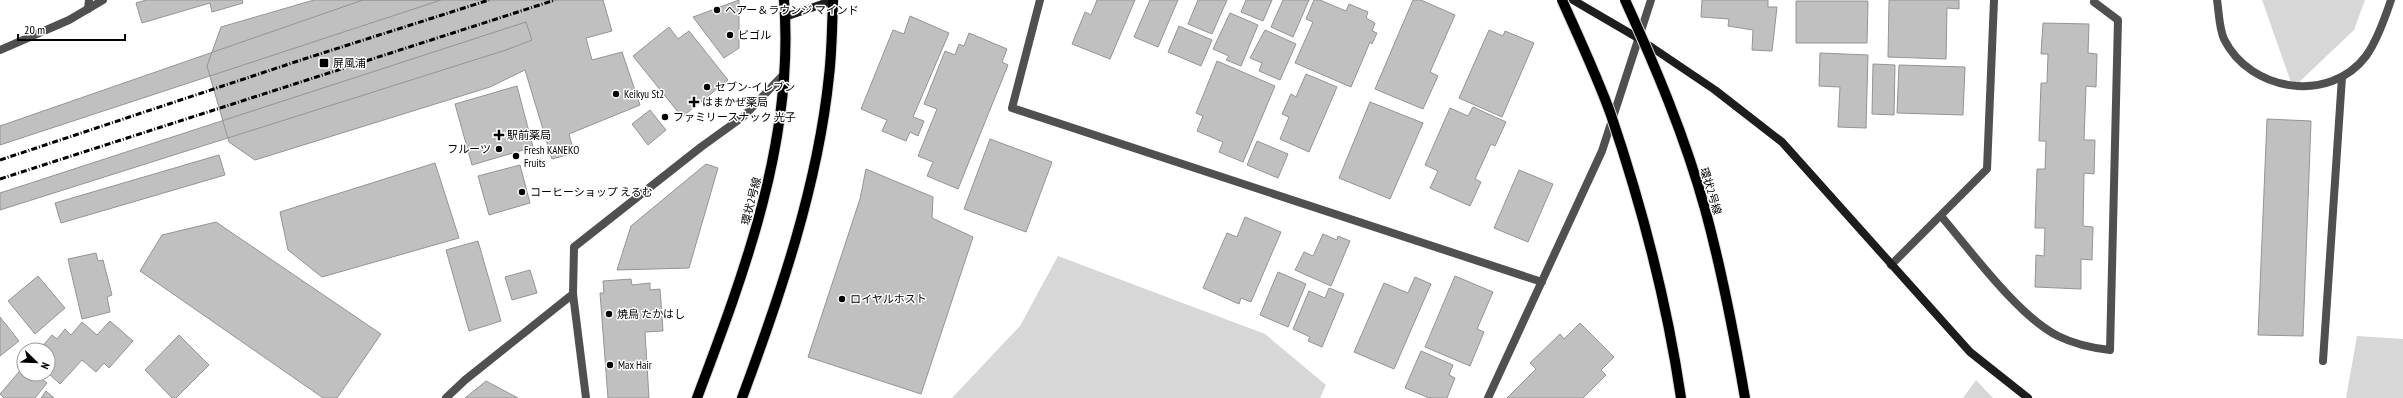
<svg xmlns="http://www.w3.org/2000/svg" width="2403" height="398" font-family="'PT Sans Narrow','Noto Sans JP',sans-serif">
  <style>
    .green { fill: #d7d7d7 }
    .building { fill: #c0c0c0; stroke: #949494 }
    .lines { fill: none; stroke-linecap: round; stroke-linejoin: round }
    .primary-casing { stroke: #dbdbdb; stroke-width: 12 }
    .lane { stroke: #505050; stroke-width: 8 }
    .street { stroke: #505050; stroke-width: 8 }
    .secondary { stroke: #1d1d1d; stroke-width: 8 }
    .primary { stroke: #000; stroke-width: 10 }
    .rail { stroke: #000; stroke-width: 3; stroke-dasharray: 6 2 1 2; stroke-linecap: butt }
    .primary-bridge-casing { stroke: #dbdbdb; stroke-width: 12; stroke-linecap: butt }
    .primary-bridge { stroke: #000; stroke-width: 10 }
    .poi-dot { fill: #000; stroke: #fff; stroke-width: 1.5 }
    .labels { text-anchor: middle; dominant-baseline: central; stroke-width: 3; stroke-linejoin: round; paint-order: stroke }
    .poi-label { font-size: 11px; fill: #000; stroke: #fff; text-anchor: start }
    .street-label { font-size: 11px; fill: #000; stroke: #fff }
  </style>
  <rect width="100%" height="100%" fill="#fff"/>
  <path class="green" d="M2262 0H2365L2354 30 2293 88Z
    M1058 256 1265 334 1326 385 1320 398H952L1020 326Z
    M2357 336 2403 339V398H2346Z
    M1976 380 1993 398H1963Z"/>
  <path class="building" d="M146 0H242L243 3 212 12 210 3 142 23 136 3Z
    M314 0H603L612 31 586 38 592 60 622 52 640 105 569 134 574 153 552 159 525 70 490 87 255 160 229 142 207 66 221 27Z
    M363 0H441L0 145V126Z
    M739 0V48L724 58 693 17Z
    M1097 0H1135L1110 59 1072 44 1085 12 1091 15Z
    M1150 0H1178L1158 47 1134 37Z
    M1198 0H1227L1212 34 1188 24Z
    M1246 0H1272L1263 21 1241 12Z
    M1283 0H1309L1293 37 1271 27Z
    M1314 0H1320L1346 11 1349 4 1368 12 1366 18 1375 23 1372 31 1377 33 1372 44 1370 42 1351 87 1295 63 1313 22 1306 19Z
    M1413 0H1421L1455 15 1430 72 1438 76 1423 109 1375 89Z
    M1702 0H1768V7H1777L1772 51 1752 50 1753 30 1728 26 1729 19 1701 17Z
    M1889 0H1959V9L1947 8 1946 59 1888 57Z
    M1796 1H1868L1867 43H1796Z
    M1230 13 1258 25 1241 66 1226 60 1229 56 1213 49Z
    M910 16 949 33 913 117 924 121 918 136 910 132 906 141 882 131 887 120 861 109 893 30 904 34Z
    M526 22 532 40 506 50 0 210V193Z
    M2043 23 2089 24 2088 53 2097 54 2096 87 2086 86 2084 140H2095L2094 174 2084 173 2083 226 2093 227 2092 260 2081 259V289L2035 287 2036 255 2044 256 2045 228H2035L2037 169H2045L2046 141H2039L2041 83H2047L2048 54H2041Z
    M1179 26 1212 40 1201 66 1168 52Z
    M669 27 678 39 689 31 728 80 682 117 633 56Z
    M1265 30 1296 44 1280 80 1259 71 1262 63 1250 58Z
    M1489 30 1503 36 1505 31 1534 43 1502 117 1459 98Z
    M969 33 1007 49 1002 62 1008 65 958 189 927 176 933 162 918 156 937 109 924 104 945 51 955 55 959 44 964 46Z
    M1820 53 1868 55 1866 128 1838 127 1840 87 1819 86Z
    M1217 61 1275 86 1243 162 1219 152 1223 142 1197 131 1203 116 1196 113Z
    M1873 64 1895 65 1894 115 1872 114Z
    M1899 65 1965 67 1963 115 1897 113Z
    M1306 74 1337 87 1309 152 1280 139 1289 117 1282 114 1291 94 1296 97Z
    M517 86 533 147 472 165 455 104Z
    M1370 102 1423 123 1390 199 1339 178Z
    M1473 107 1506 122 1495 146 1491 144 1475 179 1481 182 1470 206 1430 188 1438 171 1425 165 1450 108 1468 116Z
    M650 110 666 130 648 145 632 124Z
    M2267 119 2311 121 2303 336 2258 335Z
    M990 139 1052 162 1026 232 964 209Z
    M1257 141 1288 154 1278 178 1247 165Z
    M219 155 225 175 61 223 55 203Z
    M435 163 459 238 322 277 288 250 280 212Z
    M706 164 718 168 689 268 617 270 631 226Z
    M520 165 530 203 489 215 478 176Z
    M866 169 933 197 932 218 973 237 921 394 808 357 860 199Z
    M1519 170 1553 184 1528 242 1494 228Z
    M1245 217 1281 232 1251 302 1241 298 1239 304 1203 288 1227 233 1237 237Z
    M216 222 381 334 337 398H323L140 271 162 235Z
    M1323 234 1337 240 1338 236 1350 241 1331 286 1295 270 1304 252 1313 256Z
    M478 241 501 321 469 331 446 250Z
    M96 253 98 261 103 260 112 295 107 297 110 312 82 319 68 259Z
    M530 270 537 293 512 300 505 277Z
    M1278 272 1306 284 1288 327 1260 315Z
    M38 276 65 308 35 334 8 301Z
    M1455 276 1493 292 1477 329 1484 332 1470 366 1425 347Z
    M1415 277 1431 284 1394 369 1354 352 1384 283 1408 293Z
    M631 279 632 285 650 283V290L660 289 663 331 645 332 649 398H608L600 293H604L603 281Z
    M1329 288 1344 294 1322 347 1308 341 1310 337 1293 329 1309 291 1325 298Z
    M0 317 19 341 0 356Z
    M110 321 133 341 109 368 104 363 96 372 82 360 60 384 48 373V350H39L52 335 57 339 65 329 71 335 82 322 97 335Z
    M1580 323 1614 357 1601 370 1606 375 1583 398H1507L1536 369 1530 363 1560 334 1564 339Z
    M179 335 209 365 176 398H172L145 370Z
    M1421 351 1453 365 1449 375 1455 378 1447 398H1429L1405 388Z
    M24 366V374H36L47 383 35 398H4L0 394Z
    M486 381 518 398H465Z
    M46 391 54 398H41Z"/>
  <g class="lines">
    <g class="primary-casing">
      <path id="primary" d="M697 398C745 271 795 138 784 0
        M742 398C780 296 818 185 829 76 832 51 832 25 833 0"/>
    </g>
    <path class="lane" d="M88 9 89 0
      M1941 216C1970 250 2019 317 2058 336 2074 344 2092 348 2110 350L2118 20 2094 2
      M2323 361 2342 77"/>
    <path class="street" d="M1040 0 1012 108 1542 282
      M2217 0C2219 12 2219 28 2224 39 2250 92 2330 104 2366 56 2377 41 2385 18 2391 0
      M0 50 69 20 103 0
      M1891 265 1987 169 1994 0
      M446 398 465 380 573 294
      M586 398 573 294 574 247 701 147 744 116 784 74
      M1488 398 1602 151 1651 0"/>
    <path class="secondary" d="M1573 0 1638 38 1715 90 1782 142 1970 352 2028 398
      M785 17 834 0"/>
    <use href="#primary" class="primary"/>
    <path class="rail" d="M0 160 304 59 489 0
      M0 179 555 0"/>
    <g class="primary-bridge-casing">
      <path id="primary-bridge" d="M1562 0C1579 38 1597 76 1611 115 1642 207 1667 302 1681 398
        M1625 0C1656 68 1685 137 1705 209 1722 271 1734 334 1745 398"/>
    </g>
    <use href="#primary-bridge" class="primary-bridge"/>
  </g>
  <g class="poi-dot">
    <circle cx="717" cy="10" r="4"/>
    <circle cx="730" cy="35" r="4"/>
    <rect x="319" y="58" width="10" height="10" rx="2"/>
    <circle cx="707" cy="87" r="4"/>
    <circle cx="616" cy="94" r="4"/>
    <path d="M692 96h4v4h4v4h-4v4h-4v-4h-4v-4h4z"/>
    <circle cx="665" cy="117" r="4"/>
    <path d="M497 129h4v4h4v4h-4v4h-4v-4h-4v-4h4z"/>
    <circle cx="499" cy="149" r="4"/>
    <circle cx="516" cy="156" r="4"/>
    <circle cx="522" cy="192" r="4"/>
    <circle cx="842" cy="299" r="4"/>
    <circle cx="609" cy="314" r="4"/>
    <circle cx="610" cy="365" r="4"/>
  </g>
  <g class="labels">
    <g class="poi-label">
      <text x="725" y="10">ヘアー＆ラウンジ マインド</text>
      <text x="738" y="35">ビゴル</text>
      <text x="333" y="63">屏風浦</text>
      <text x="715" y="87">セブン-イレブン</text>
      <text x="624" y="94">Keikyu St2</text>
      <text x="702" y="102">はまかぜ薬局</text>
      <text x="673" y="117">ファミリースナック 光子</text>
      <text x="507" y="135">駅前薬局</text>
      <text x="491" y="149" text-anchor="end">フルーツ</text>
      <text x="524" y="150">Fresh KANEKO<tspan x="524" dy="13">Fruits</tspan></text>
      <text x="530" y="192">コーヒーショップ えるむ</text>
      <text x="850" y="299">ロイヤルホスト</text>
      <text x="617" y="314">焼鳥 たかはし</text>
      <text x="618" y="365">Max Hair</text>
    </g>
    <g class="street-label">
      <text transform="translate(1711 191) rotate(73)">環状2号線</text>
      <text transform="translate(751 201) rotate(-76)">環状2号線</text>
    </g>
  </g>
  <g transform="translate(36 362) rotate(113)"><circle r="19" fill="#ffffff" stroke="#999999"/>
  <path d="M0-3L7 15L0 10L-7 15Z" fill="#000000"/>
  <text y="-6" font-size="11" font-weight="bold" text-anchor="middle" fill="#000000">N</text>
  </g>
  <path d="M18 34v6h107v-6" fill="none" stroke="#000000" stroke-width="2"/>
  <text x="24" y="34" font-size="12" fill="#000000" stroke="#ffffff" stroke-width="3" paint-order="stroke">20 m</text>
</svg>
